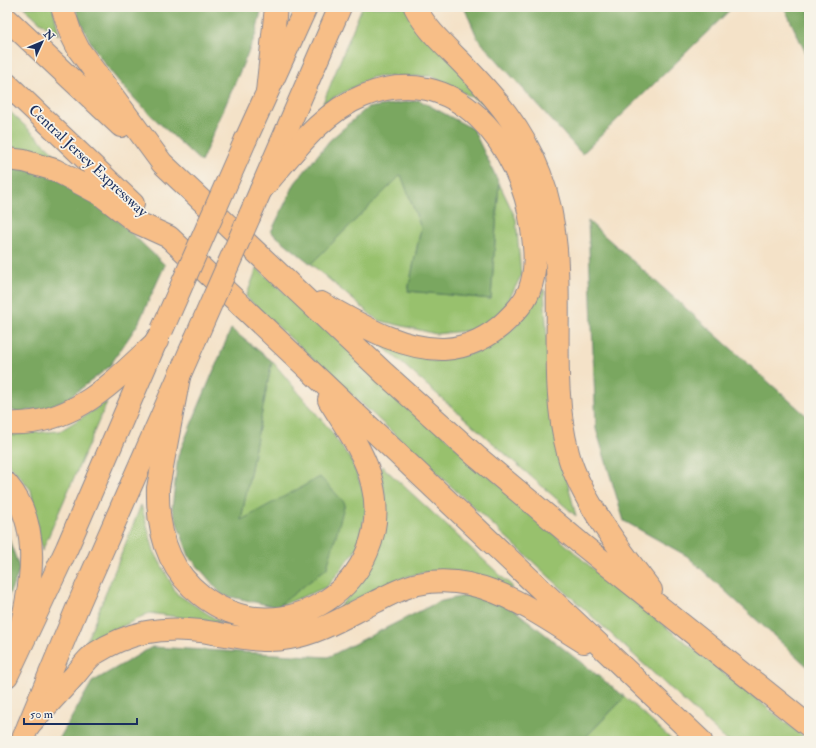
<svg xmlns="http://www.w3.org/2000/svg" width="816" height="748" font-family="'IM FELL Double Pica',serif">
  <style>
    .green { fill: #98c16d; stroke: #5a7866 }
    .forest { fill: #7aa760; stroke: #4a6b5f }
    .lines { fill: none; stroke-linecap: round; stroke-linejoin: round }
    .trunk-casing { stroke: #888893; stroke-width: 24 }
    .motorway-casing { stroke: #888893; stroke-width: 24 }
    .trunk { stroke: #f7be87; stroke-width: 22 }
    .motorway { stroke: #f7be87; stroke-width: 22 }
    .trunk-bridge-casing { stroke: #888893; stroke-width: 24; stroke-linecap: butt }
    .trunk-bridge { stroke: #f7be87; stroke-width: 22 }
    .labels { text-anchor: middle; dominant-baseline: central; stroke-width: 3.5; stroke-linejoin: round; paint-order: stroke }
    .street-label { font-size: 15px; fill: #1b2f5e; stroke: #f7f3e8 }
  </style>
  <rect width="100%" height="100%" fill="#f7f3e8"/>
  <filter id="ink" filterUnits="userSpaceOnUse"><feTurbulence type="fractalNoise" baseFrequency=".025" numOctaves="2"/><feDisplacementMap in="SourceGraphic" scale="8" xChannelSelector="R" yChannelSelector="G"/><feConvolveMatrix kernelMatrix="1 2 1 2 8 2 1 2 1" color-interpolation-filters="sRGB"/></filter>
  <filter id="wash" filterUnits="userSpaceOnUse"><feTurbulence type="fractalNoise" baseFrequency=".012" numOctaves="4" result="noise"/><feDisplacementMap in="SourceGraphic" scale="16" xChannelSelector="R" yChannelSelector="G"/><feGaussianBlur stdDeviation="0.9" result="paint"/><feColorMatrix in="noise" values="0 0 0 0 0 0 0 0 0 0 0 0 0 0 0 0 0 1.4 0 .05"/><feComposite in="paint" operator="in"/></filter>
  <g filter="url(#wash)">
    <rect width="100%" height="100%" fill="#f4e2c8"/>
    <path class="green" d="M24 7H53L59 35 40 22Z
      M362 7H409L489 106 431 76 373 77 323 103Z
      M7 109 70 168 36 154 7 145Z
      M401 174 421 228 408 291 491 299 499 183 516 219 521 276 504 309 475 330 436 334 377 320 311 264Z
      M257 268 592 568 809 741H727L246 297Z
      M544 289 552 420 576 516 380 344 434 361 478 352 515 327Z
      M272 361 330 430 351 460 367 500 360 545 327 587 277 607 241 520Z
      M107 402 42 551 31 490 7 462V431L16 434 60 431Z
      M382 466 512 586 511 589C493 584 474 575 455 572 413 566 374 590 338 609L368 571 385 526V498L380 468Z
      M141 505 154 551 177 594 222 623 149 613 85 645Z
      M625 697 673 741H582Z"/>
    <path class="forest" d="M75 7H262L256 34 201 162C153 116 96 72 75 7Z
      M464 7H733L582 154 478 39Z
      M784 7H809V60Z
      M419 100 473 129 499 183 491 299 408 291 421 228 401 175 311 264 271 232 295 183 330 140 367 108Z
      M7 167 48 172 112 215 165 265 138 324 109 367 69 398 44 409 18 412 7 409Z
      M588 221 809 418V668L687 556 624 521 596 429Z
      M231 329 272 361 241 520 320 477 345 503 327 568 277 607 222 595 189 556 172 509 178 456Z
      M7 533 20 570 7 599Z
      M489 590 625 697 582 741H58L92 682 152 647 328 657 438 602Z"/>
  </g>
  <g filter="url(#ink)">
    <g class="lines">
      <g class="trunk-casing">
        <path id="trunk" d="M246 139 306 7
          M250 215 340 7
          M7 676 67 548 157 339
          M22 741 80 601 195 340"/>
      </g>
      <g class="motorway-casing">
        <path id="motorway" d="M62 7 71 34 79 50 162 163 384 373 476 456 580 543 809 726
          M415 7C426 29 444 45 461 62 494 96 523 129 540 174 574 263 544 362 568 453 579 497 623 554 651 590
          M7 19 121 126
          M7 84 133 204
          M267 92 276 7
          M7 159 24 161 55 170 100 194 136 222 169 237 701 741
          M261 190C291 156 320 113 363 96 455 58 522 146 532 229 535 249 537 271 529 291 524 303 515 312 506 321 490 337 467 348 444 349 400 350 358 323 321 303
          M179 377 158 488C157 530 167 569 201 595 282 659 397 583 372 483 365 453 345 426 329 400
          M7 423C73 427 113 382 157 341
          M7 484C49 534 26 602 14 658
          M29 725C44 708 60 692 75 675 81 668 87 659 94 654 128 632 161 626 201 631 231 635 259 644 290 638 320 633 348 615 375 602 389 595 403 587 418 584 480 570 535 612 584 642"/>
      </g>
      <use href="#trunk" class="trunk"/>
      <use href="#motorway" class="motorway"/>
      <g class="trunk-bridge-casing">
        <path id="trunk-bridge" d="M162 330 246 139
          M195 340 250 215"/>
      </g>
      <use href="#trunk-bridge" class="trunk-bridge"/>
    </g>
  </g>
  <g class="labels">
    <g class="street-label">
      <text transform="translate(88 161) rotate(43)">Central Jersey Expressway</text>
    </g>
  </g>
  <rect width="816" height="748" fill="none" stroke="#f7f3e8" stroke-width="24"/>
  <g transform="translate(42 42) rotate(46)" stroke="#f7f3e8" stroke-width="3" paint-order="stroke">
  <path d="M0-3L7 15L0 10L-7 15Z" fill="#1b2f5e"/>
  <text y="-6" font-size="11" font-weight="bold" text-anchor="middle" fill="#1b2f5e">N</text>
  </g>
  <path d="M24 718v6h113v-6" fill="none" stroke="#1b2f5e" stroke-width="2"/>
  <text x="30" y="718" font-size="12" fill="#1b2f5e" stroke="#f7f3e8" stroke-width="3" paint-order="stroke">50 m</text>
</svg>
